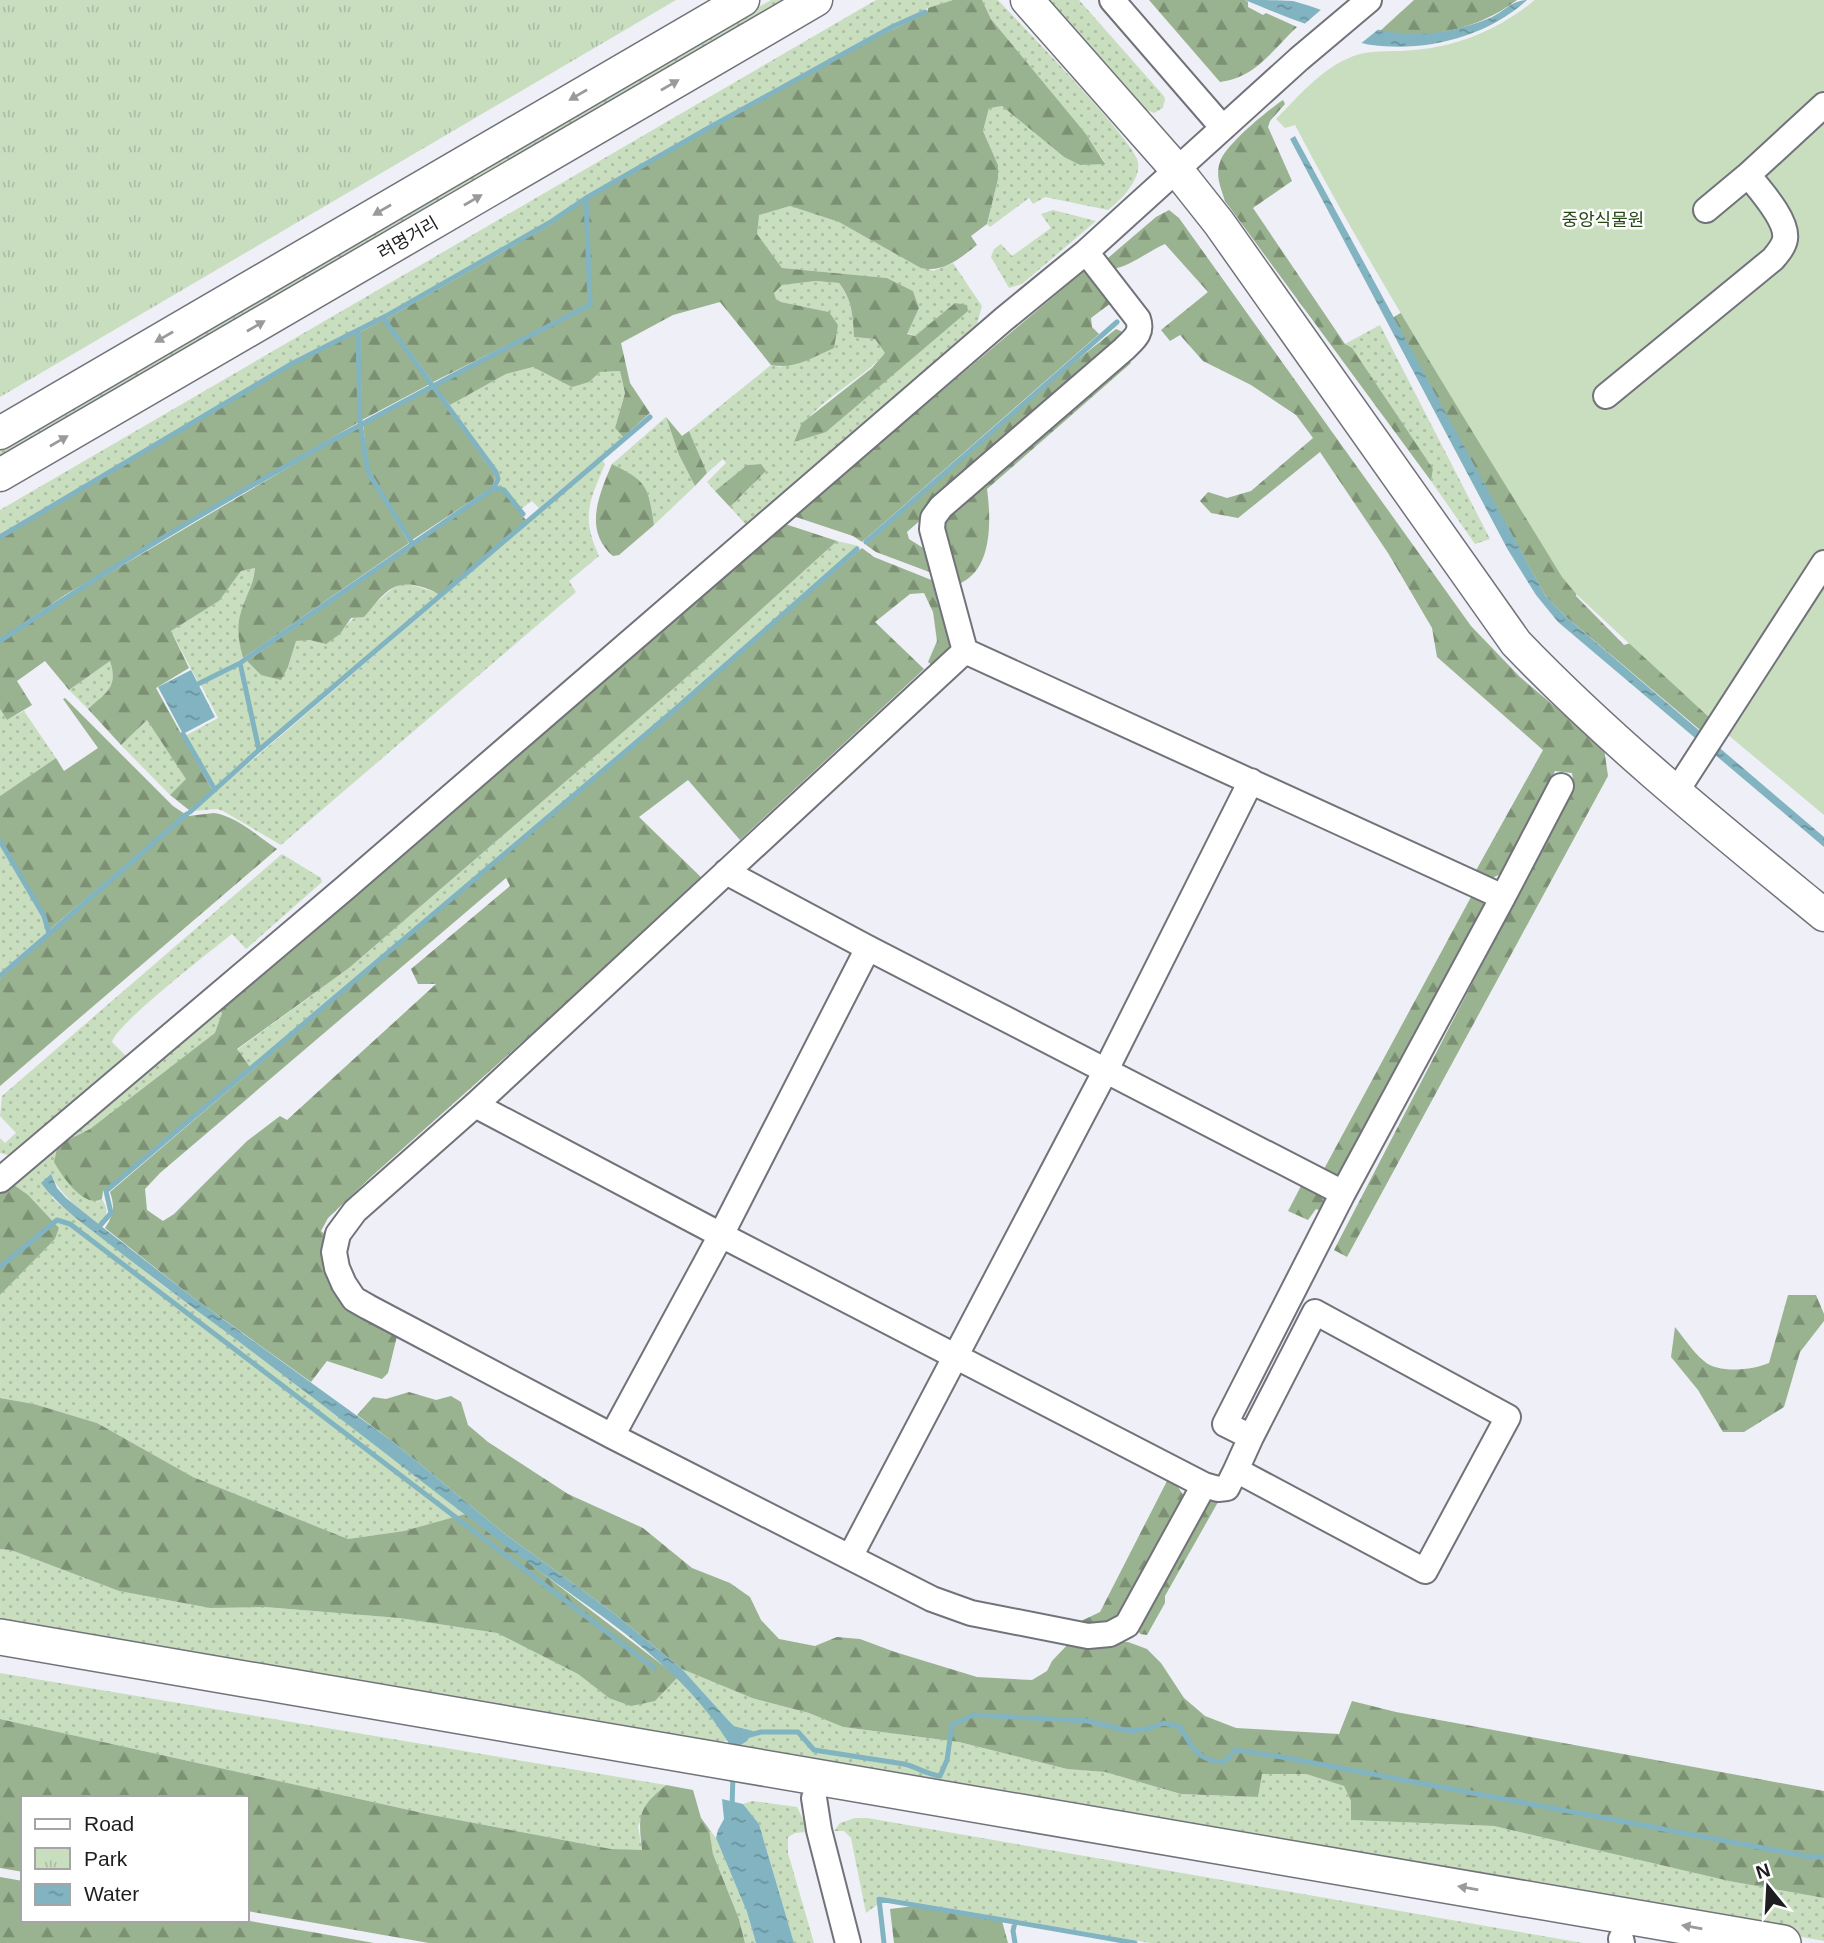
<svg xmlns="http://www.w3.org/2000/svg" width="1824" height="1943" font-family="Arial,'Noto Sans KR',sans-serif">
  <style>
    .grass { fill: url(#grass-dots) }
    .forest { fill: url(#forest-firs); fill-rule: evenodd }
    .park { fill: url(#park-tufts) }
    .garden { fill: #c8debf }
    .water { fill: url(#water-ripples) }
    .pier { fill: #eeeff7 }
    .lines { fill: none; stroke-linecap: round; stroke-linejoin: round }
    .stream { stroke: #81b4c0; stroke-width: 5 }
    .minor-casing { stroke: #72737a; stroke-width: 28 }
    .major-casing { stroke: #72737a; stroke-width: 35 }
    .highway-casing { stroke: #72737a; stroke-width: 38 }
    .minor { stroke: #fff; stroke-width: 24 }
    .major { stroke: #fff; stroke-width: 32 }
    .highway { stroke: #fff; stroke-width: 35 }
    .oneway { fill: #9a9a9b }
    .labels { text-anchor: middle; dominant-baseline: central; stroke-width: 5; stroke-linejoin: round; paint-order: stroke }
    .park-label { font-size: 18px; fill: #264816; stroke: #fff }
    .street-label { font-size: 18px; fill: #1e1e21; stroke: #fff }
  </style>
  <defs>
    <pattern id="grass-dots" width="8" height="8" patternUnits="userSpaceOnUse" patternTransform="scale(1.75)"><rect width="8" height="8" fill="#c8debf"/><path d="M2 2h.1M6 6h.1" fill="none" stroke="#abbea4" stroke-width="1.8" stroke-linecap="round"/></pattern>
    <pattern id="forest-firs" width="22" height="20" patternUnits="userSpaceOnUse" patternTransform="scale(1.75)"><rect width="22" height="20" fill="#99b28f"/><path d="M5 1l3.5 6h-7zM16 11l3.5 6h-7z" fill="#7c9074"/></pattern>
    <pattern id="park-tufts" width="24" height="20" patternUnits="userSpaceOnUse" patternTransform="scale(1.75)"><rect width="24" height="20" fill="#c8debf"/><path d="M3 7l-1-3M5 7V3M7 7l1-3M15 17l-1-3M17 17v-4M19 17l1-3" fill="none" stroke="#abbea4"/></pattern>
    <pattern id="water-ripples" width="26" height="14" patternUnits="userSpaceOnUse" patternTransform="scale(1.75)"><rect width="26" height="14" fill="#81b4c0"/><path d="M2 4q2-2 4 0t4 0M15 11q2-2 4 0t4 0" fill="none" stroke="#69929c"/></pattern>
  </defs>
  <rect width="100%" height="100%" fill="#eeeff7"/>
  <path class="grass" d="M771 0H793L0 462V450Z
    M876 0H953L928 8 891 26 711 124 586 196 549 222 388 313 292 361 0 535V510Z
    M982 0H998C1020 24 1134 140 1138 162 1141 180 1121 200 1108 210L1045 197 1033 204 1029 198 990 227 987 224 998 179V165L983 131 989 107 1002 106 1064 157 1080 165 1105 163 1086 134 991 19Z
    M1049 0H1079L1162 94 1165 98 1163 108 1154 113 1145 109Z
    M790 206 839 222 933 271 953 263 982 306 977 324 747 526 730 507 765 472 761 464 747 465 715 491 707 482 726 463 723 459 707 473 689 431 771 365 781 367 829 312 781 302 776 299 774 293 781 285 816 281 839 283C852 300 853 316 854 337L875 339 885 353C860 383 806 404 795 442L931 323 915 336 907 333 919 308 913 291 887 278 782 268 757 234 758 215Z
    M1053 210 1096 221 1022 284 1009 288 991 257 994 249 1001 244 1012 256 1051 228 1041 214Z
    M1380 325 1490 539 1475 544 1431 481 1433 469 1345 344Z
    M533 367 550 375 589 382 600 372 620 371 625 393 615 428 623 437 539 508 532 501 521 509 504 489 496 487 500 479 498 471 450 405 506 374Z
    M666 417 679 455 695 486 654 525C648 486 648 482 612 464Z
    M602 460 605 464C589 502 581 517 599 556L569 581 576 592 281 845 223 811 217 809 193 811Z
    M837 541 859 546 670 712 250 1067 237 1050 349 968 680 683Z
    M255 568C249 606 232 617 243 658L198 682 171 631 219 601 241 571Z
    M405 583 435 592 439 595 260 747 241 664 247 661 261 675 288 667 296 641 340 634C352 616 362 614 378 601 388 593 392 586 405 583Z
    M110 661C119 688 106 692 88 709L69 690Z
    M238 666 258 749 214 787 185 736 218 718 201 685Z
    M0 709 7 720 24 711 56 758 0 796Z
    M147 720 187 779 170 795 121 745Z
    M0 845 43 916 47 932 0 973Z
    M282 854 321 878 322 882 246 949 232 934C212 950 116 1024 112 1042L126 1056 20 1150 12 1156 0 1153V1138L5 1143 16 1133 0 1116 2 1096Z
    M218 1007 222 1012 216 1033 90 1129 58 1145 97 1202 102 1199C108 1210 109 1214 99 1224 80 1209 62 1197 51 1175L52 1198 162 1285 319 1400 465 1514 404 1531 348 1539 193 1477 97 1423 34 1404 0 1398V1295L55 1239 59 1228 9 1182Z
    M0 1549 11 1550 119 1591 210 1608 265 1607 399 1618 497 1633 578 1674 609 1698 655 1701 678 1677 718 1724 728 1740 721 1743 0 1624Z
    M682 1669 752 1698 809 1713 843 1727 959 1742 1067 1769 1105 1772 1181 1794 1258 1797 1261 1774H1306L1344 1786 1351 1801V1820L1494 1826 1729 1881 1824 1898V1941L739 1746 746 1729 734 1726 729 1721Z
    M0 1673 666 1785 652 1797 638 1826 642 1851 611 1849 427 1814 0 1719Z
    M752 1801 797 1807 804 1821 805 1832 795 1833 788 1837V1853L814 1943H794L759 1824 743 1804Z
    M855 1818H867L1583 1943H1150L878 1896 877 1905 866 1913 851 1838 844 1831H834L840 1823Z
    M709 1829 716 1838 747 1912 756 1943H745L739 1919 713 1854Z"/>
  <path class="forest" d="M953 0H982L991 19 1086 134 1105 164 1080 165 1064 157 1002 106 989 108 983 131 998 165V179L987 224 971 236 977 245C960 258 944 273 921 268L839 222 790 206 759 215 757 234 782 268 887 278 913 291 919 308 907 334 915 336 955 303 967 305 968 311 826 432 794 442 802 423 872 368 885 353 875 339 854 337C853 316 852 299 839 283L816 281 782 285 774 293 776 299 781 302 829 312 838 325 834 348C813 357 794 370 771 365L720 302 673 315 621 343 630 383 650 413 623 437 615 428 625 393 620 371 600 372 589 382 572 387 533 367 506 374 450 405 435 386 591 306 588 199C699 135 811 67 927 13L928 8Z
    M1149 0H1245L1248 2V7L1263 15 1266 13 1297 27C1273 49 1256 78 1220 82Z
    M1414 0H1517C1479 29 1427 41 1380 31Z
    M1283 100 1285 104 1270 121 1268 127 1292 181 1253 208 1345 344 1352 348 1433 469 1431 481 1225 201C1221 188 1215 176 1220 162 1225 145 1268 110 1283 100Z
    M585 200 589 304 433 382 386 319 550 225Z
    M1169 210 1179 218 1471 626 1520 677 1604 748 1608 776 1347 1257 1334 1250 1574 787 1572 773 1555 771 1505 872 1492 878 1474 874 1543 750 1437 657 1432 628 1388 553 1320 452 1238 518 1211 513 1200 501 1208 492 1227 498 1251 491 1313 438 1296 415 1251 385 1203 361 1180 335 1170 341 1161 330 1208 292 1165 244C1148 251 1130 267 1112 269L1108 258 1156 217Z
    M1085 270 1111 303 1091 318 1092 327 1099 334 862 542 853 536 793 516Z
    M1404 311 1578 585 1576 596 1624 645 1634 642 1716 718 1706 735 1565 616 1545 595 1392 318Z
    M383 320 430 384 362 420 360 332Z
    M1116 329 1125 333 1120 343 907 532 909 539 928 551 932 573 876 552 866 545 1051 381Z
    M356 333 359 422 65 595 0 639V539L294 364Z
    M1125 357 1131 363 987 489C991 519 993 568 961 583L954 580C945 550 935 535 954 507Z
    M432 388 494 473 495 479 492 487 412 540 369 471 363 424Z
    M666 417 682 436 689 431 707 473 695 486 679 455Z
    M359 426 366 471 409 543 243 658C239 643 236 628 241 612 246 595 253 587 255 568L241 571 219 601 171 631 189 668 156 688 212 790 189 810 170 795 186 779 147 720 121 745 88 709C105 693 119 688 110 661L69 690 45 661 17 681 32 705 7 720 0 709V643L67 598Z
    M612 464C648 482 648 486 654 525L619 555 613 556C583 530 599 495 612 464Z
    M761 464 766 471 730 507 715 491 747 465Z
    M493 490 503 492 526 520 439 595C433 590 426 588 418 586 390 579 381 598 364 617L351 618 340 634 326 644 310 640 296 641 288 667 281 680 261 675 247 661Z
    M785 524 837 541 680 683 349 968 237 1049 250 1067 103 1191 102 1199C84 1209 62 1176 54 1162L58 1145 90 1129 215 1033 222 1013 218 1007Z
    M862 548 874 557 934 581 950 645 944 660 934 667 928 662 937 641 933 612 924 593 910 594 875 622 924 669 740 840 688 780 639 817 704 880 372 1176 328 1218 321 1231 331 1239 329 1251 398 1332 388 1373 382 1379 327 1361 311 1382 191 1296 105 1228C114 1215 115 1207 110 1192ZM506 878 510 886 411 969 418 984H436L287 1120 280 1116 247 1141 174 1214 163 1221 147 1210 145 1189 160 1173Z
    M65 698 173 806 185 814 49 930 45 916 0 839V796L56 758 64 771 98 748 63 699Z
    M214 813C236 816 259 837 277 849L0 1086V979L168 832 188 816Z
    M1471 897 1482 901 1485 905 1348 1175 1337 1177 1324 1169Z
    M14 1185 28 1195 59 1228 55 1239 0 1295V1190Z
    M1301 1186 1328 1200 1327 1213 1316 1209 1308 1220 1288 1211Z
    M1788 1295H1816L1824 1314V1321L1800 1352 1784 1407 1744 1432H1723L1698 1390 1671 1357 1675 1327C1684 1338 1693 1352 1704 1361 1718 1374 1753 1370 1769 1363Z
    M409 1392 436 1400 451 1396 461 1402 468 1425 488 1442 568 1494 643 1528 692 1568 730 1583 750 1597 761 1620 779 1639 815 1646 837 1637 860 1639 895 1652 977 1677 1032 1680 1047 1671 1052 1661 1070 1642H1128L1147 1649 1161 1663 1184 1698 1205 1716 1236 1728 1339 1734 1352 1701 1396 1712 1824 1791V1898L1729 1881 1494 1826 1351 1820V1801L1344 1786 1306 1774H1262L1258 1797 1181 1794 1105 1772 1067 1769 959 1742 843 1727 809 1713 752 1698 682 1669 611 1611 505 1534 392 1441 357 1415 373 1397 386 1399Z
    M0 1398 34 1404 97 1423 193 1477 348 1539 404 1531 465 1514 678 1677 655 1701 631 1706 609 1698 578 1674 497 1633 399 1618 265 1607 210 1608 119 1591 11 1550 0 1549Z
    M1168 1479 1175 1482 1185 1498 1114 1624 1100 1628 1077 1623 1100 1612Z
    M1206 1491 1222 1495 1165 1596V1603L1147 1635 1140 1634 1136 1625Z
    M0 1719 427 1814 611 1849 642 1850C638 1816 638 1808 666 1785L693 1790 701 1818 709 1829 713 1854 739 1919 745 1943H429L247 1911V1798H23V1872L0 1868Z
    M0 1877 23 1881V1920H244L374 1943H0Z
    M914 1906 1002 1921 1008 1943H894L890 1909Z"/>
  <path class="park" d="M0 0H676L0 397Z"/>
  <path class="garden" d="M1535 0H1824V815L1727 734 1577 595 1562 577C1471 428 1376 280 1295 125L1285 128 1276 119C1301 94 1325 64 1360 54 1376 50 1397 52 1414 50 1460 46 1499 29 1535 0Z"/>
  <path class="water" d="M1245 0C1260 0 1278 0 1293 1 1335 12 1371 35 1417 34 1442 33 1466 28 1490 18 1504 12 1512 0 1527 0 1486 37 1426 52 1372 45 1361 44 1351 39 1341 36 1308 26 1276 13 1245 0Z
    M1295 136 1545 595 1565 616 1824 837V847L1558 622 1536 595 1508 550 1290 139Z
    M191 670 215 717 183 734 158 687Z
    M51 1174 57 1188 66 1198 110 1233 191 1296 392 1441 505 1534 611 1611 682 1669 729 1721 734 1726 753 1731 747 1741 739 1746 730 1745C680 1661 591 1611 515 1553 410 1473 307 1391 200 1313 169 1290 138 1266 108 1243 84 1224 59 1207 41 1183Z
    M722 1799 743 1804 759 1824 794 1943H756L747 1912 716 1838 718 1830 724 1819Z"/>
  <path class="pier" d="M1323 8 1380 28 1359 45 1301 27Z"/>
  <g class="lines">
    <path class="stream" d="M383 318 496 472 498 479 494 488
      M358 330 360 423 368 472 412 543
      M0 537 293 363 388 315 549 223 586 198 712 126 892 27 925 12
      M866 542 1117 322
      M0 641C188 515 388 407 590 305L586 198
      M198 684 240 663
      M183 734 215 790
      M259 750 240 663 494 488 504 490 523 514
      M190 812 259 750 650 417
      M0 841 44 916 49 933
      M0 976 187 814
      M97 1229 111 1213 106 1191 671 713 857 549
      M0 1267 57 1220 70 1224 654 1668
      M746 1736 761 1732H798L814 1750 904 1764C917 1767 926 1774 940 1776L947 1760 952 1725 973 1715 1088 1721 1129 1731 1147 1729 1164 1723 1180 1727C1193 1748 1197 1761 1224 1762L1235 1750 1282 1757 1811 1857H1824
      M732 1807 733 1775
      M884 1943 879 1899 1015 1922
      M1015 1943 1013 1931 1015 1922 1135 1943"/>
    <g class="minor-casing">
      <path id="minor" d="M1112 0 1223 128
        M1706 210 1748 175 1824 105
        M1086 252 1138 319C1143 333 1134 339 1124 349L941 507 933 518 932 529 965 651 1503 897 1343 1193 1225 1424 1251 1437
        M1606 396 1773 259C1778 253 1784 246 1785 239 1788 220 1760 190 1748 175
        M965 651 475 1105 355 1211 338 1234 334 1252 337 1268 344 1284 354 1299 368 1307 612 1436 932 1599 971 1613 1088 1636 1110 1634 1127 1625 1204 1485
        M1676 792 1824 563
        M726 872 868 948 1343 1193
        M1503 897 1561 786
        M475 1105 721 1235 1204 1485 1218 1489 1227 1488 1236 1470
        M0 1180 345 888 1004 319 1086 252 1299 59 1369 0
        M1315 1312 1508 1417 1425 1571 1236 1470 1251 1437Z
        M612 1436 721 1235 868 948
        M850 1557 1106 1070 1251 781
        M814 1798 819 1830 848 1943
        M1621 1939 1622 1943"/>
    </g>
    <g class="major-casing">
      <path id="major" d="M1027 0 1177 170 1219 223 1516 643C1611 742 1718 828 1824 915
        M0 433 743 0
        M0 475 816 0"/>
    </g>
    <g class="highway-casing">
      <path id="highway" d="M0 1637 1783 1943"/>
    </g>
    <use href="#minor" class="minor"/>
    <use href="#major" class="major"/>
    <use href="#highway" class="highway"/>
  </g>
  <defs><path id="oneway-solid" d="M-6-.8H1V-3.2L6.5 0L1 3.2V.8H-6Z" transform="scale(1.75)"/></defs>
  <g class="oneway">
    <use href="#oneway-solid" transform="translate(670 85) rotate(-30)"/>
    <use href="#oneway-solid" transform="translate(578 95) rotate(150)"/>
    <use href="#oneway-solid" transform="translate(473 200) rotate(-30)"/>
    <use href="#oneway-solid" transform="translate(382 210) rotate(150)"/>
    <use href="#oneway-solid" transform="translate(256 326) rotate(-30)"/>
    <use href="#oneway-solid" transform="translate(164 337) rotate(150)"/>
    <use href="#oneway-solid" transform="translate(59 441) rotate(-30)"/>
    <use href="#oneway-solid" transform="translate(1468 1888) rotate(-170)"/>
    <use href="#oneway-solid" transform="translate(1692 1927) rotate(-170)"/>
  </g>
  <g class="labels">
    <g class="park-label">
      <text x="1603" y="220">중앙식물원</text>
    </g>
    <g class="street-label">
      <text transform="translate(408 238) rotate(-30)">려명거리</text>
    </g>
  </g>
  <rect x="21" y="1796" width="228" height="126" fill="#ffffff" stroke="#a5a5a6" stroke-width="2"/>
  <rect x="35" y="1819" width="35" height="10" fill="#ffffff" stroke="#a5a5a6" stroke-width="2"/>
  <text x="84" y="1831" font-size="21" fill="#1e1e21">Road</text>
  <rect x="35" y="1848" width="35" height="21" fill="url(#park-tufts)" stroke="#a5a5a6" stroke-width="2"/>
  <text x="84" y="1866" font-size="21" fill="#1e1e21">Park</text>
  <rect x="35" y="1884" width="35" height="21" fill="url(#water-ripples)" stroke="#a5a5a6" stroke-width="2"/>
  <text x="84" y="1901" font-size="21" fill="#1e1e21">Water</text>
  <g transform="translate(1768 1887) rotate(342)" stroke="#ffffff" stroke-width="5" paint-order="stroke">
  <path d="M0-5L12 26L0 18L-12 26Z" fill="#1e1e21"/>
  <text y="-10" font-size="19" font-weight="bold" text-anchor="middle" fill="#1e1e21">N</text>
  </g>
</svg>
